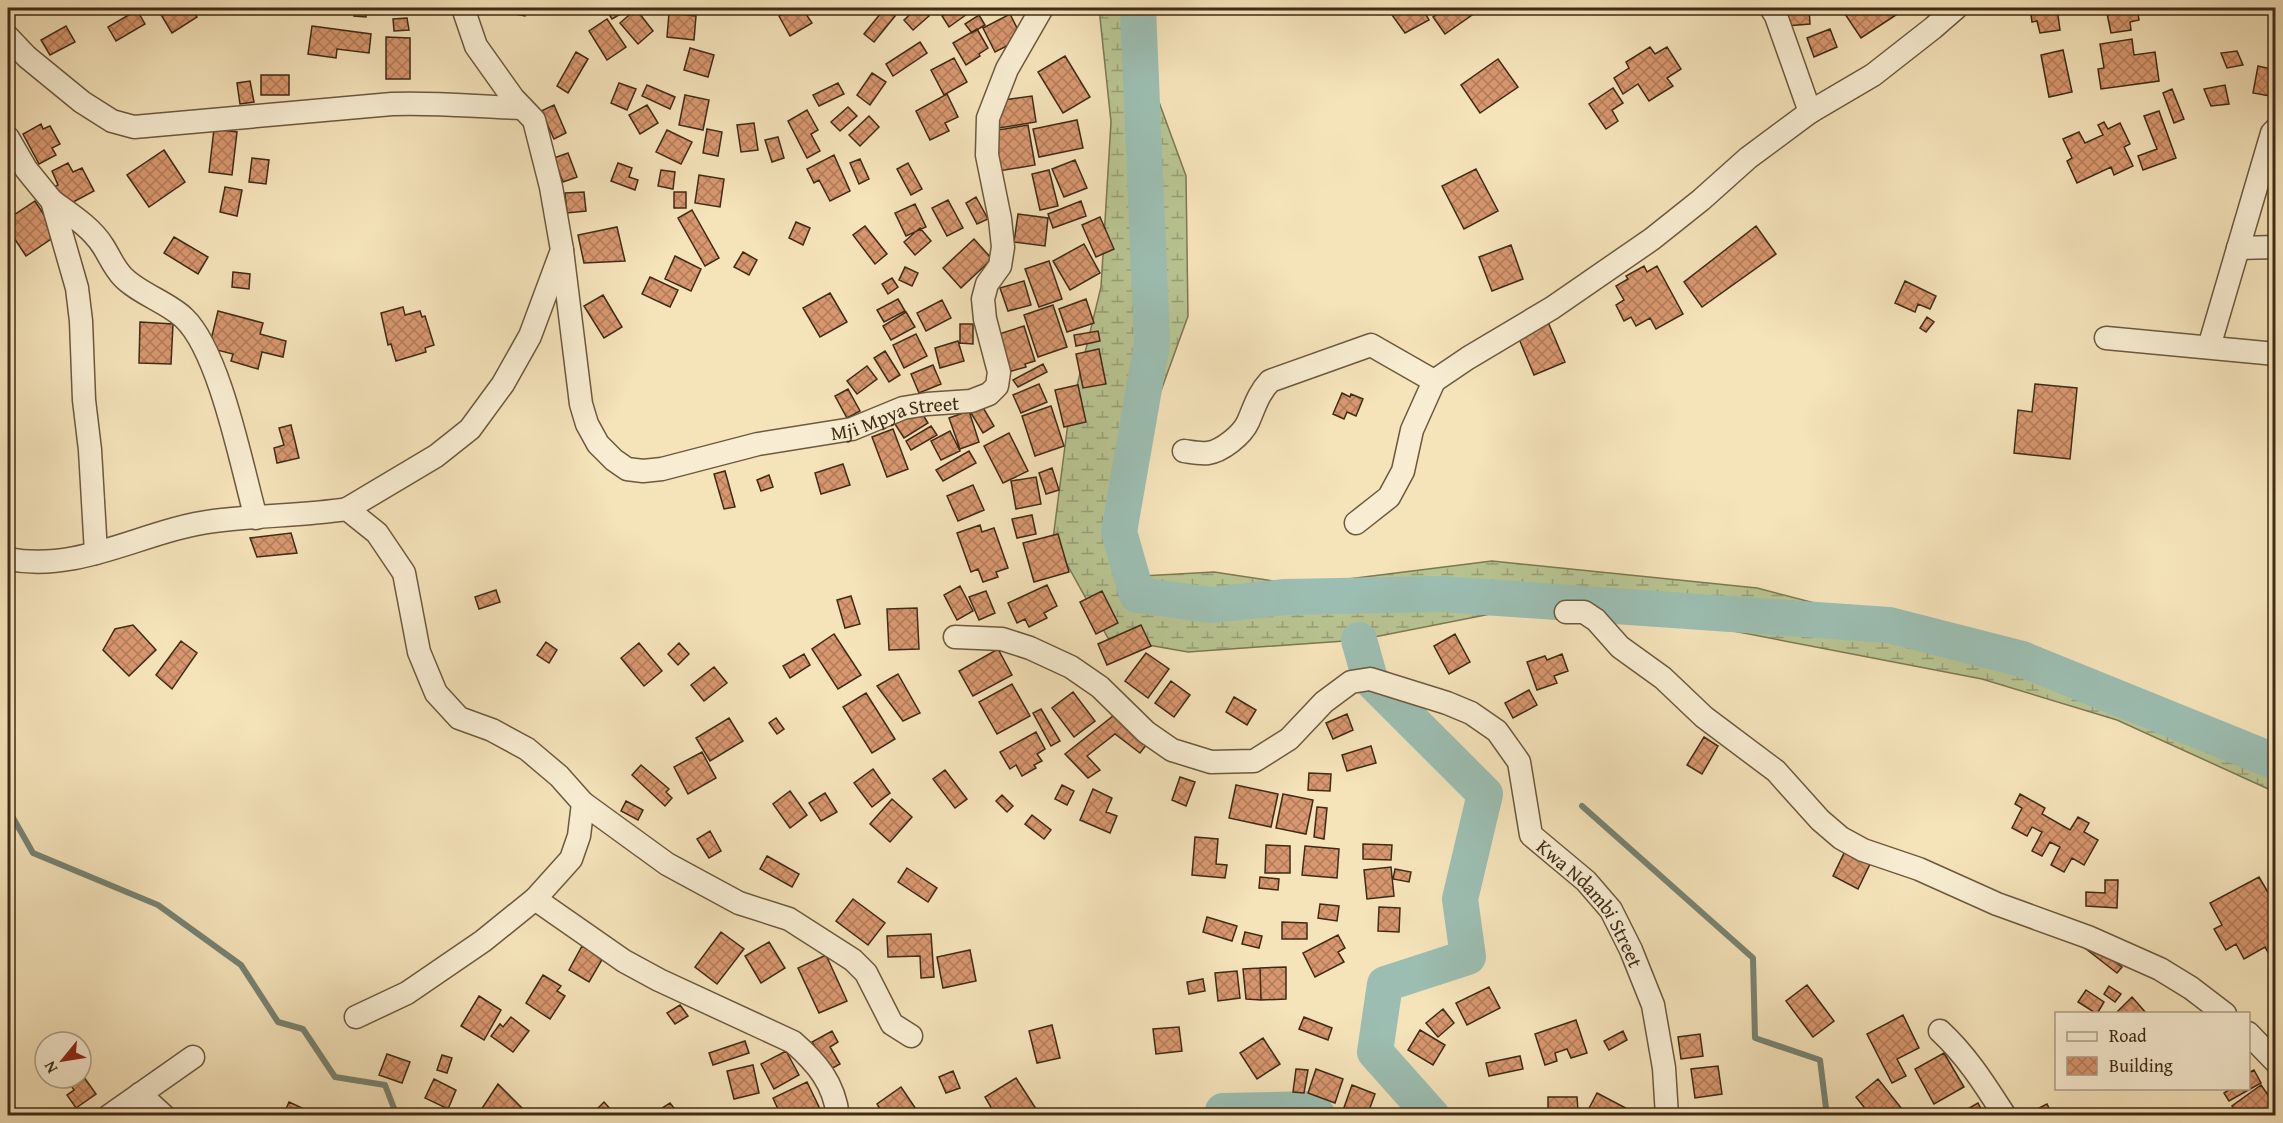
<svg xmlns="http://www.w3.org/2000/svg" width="2283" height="1123" font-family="'Gentium Book Plus',serif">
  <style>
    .wetland { fill: url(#wetland-marsh); stroke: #7c7854; stroke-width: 1.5 }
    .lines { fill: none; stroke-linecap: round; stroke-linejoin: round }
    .stream { stroke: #778373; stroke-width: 6 }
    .river { stroke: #9cbeb2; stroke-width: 36 }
    .building { fill: url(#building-cross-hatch); stroke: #3f2b15; stroke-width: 1.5 }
    .street-casing { stroke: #6c593e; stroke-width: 25 }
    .street { stroke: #f8edd2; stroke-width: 22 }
    .labels { text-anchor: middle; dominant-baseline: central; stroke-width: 6; stroke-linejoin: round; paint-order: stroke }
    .street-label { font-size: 20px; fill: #3f2b15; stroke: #f8edd2 }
  </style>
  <defs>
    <pattern id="wetland-marsh" width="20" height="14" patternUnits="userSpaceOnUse" patternTransform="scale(1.5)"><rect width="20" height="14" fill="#b8c492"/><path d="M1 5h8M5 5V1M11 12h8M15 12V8" fill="none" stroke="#979f76"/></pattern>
    <pattern id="building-cross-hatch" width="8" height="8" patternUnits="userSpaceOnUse" patternTransform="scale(1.5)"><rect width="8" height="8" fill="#d8976f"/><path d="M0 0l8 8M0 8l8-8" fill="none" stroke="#b17b5a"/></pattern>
  </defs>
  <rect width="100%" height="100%" fill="#f5e3ba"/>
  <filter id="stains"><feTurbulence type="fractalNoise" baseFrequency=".00333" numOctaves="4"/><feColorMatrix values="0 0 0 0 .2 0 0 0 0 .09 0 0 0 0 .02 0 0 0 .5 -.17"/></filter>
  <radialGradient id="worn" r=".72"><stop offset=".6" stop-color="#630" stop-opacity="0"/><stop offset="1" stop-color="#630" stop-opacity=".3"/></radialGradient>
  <path class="wetland" d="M1099 8H1141L1148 72 1186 176 1188 316 1137 457 1123 511 1124 577 1214 572 1300 585 1492 561 1757 588 1965 642 2107 691 2275 767V792L2117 720 1982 679 1567 599 1359 640 1188 652 1108 638 1053 539 1068 423 1101 287 1111 122Z"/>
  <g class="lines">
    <path class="stream" d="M1582 806 1753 958 1755 1038 1820 1060 1827 1116
      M8 809 33 853 158 905 241 965 278 1022 303 1029 335 1077 385 1085 397 1116"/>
    <path class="river" d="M1138 8 1152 343 1119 532 1137 595 1212 605 1285 597 1441 594 1889 625 2022 659 2276 762
      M1359 640 1370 679 1485 794 1460 899 1468 957 1385 984 1375 1052 1432 1116
      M1222 1116 1223 1111 1313 1109 1318 1116"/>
  </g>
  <path class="building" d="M157 8H191L197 17 172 33Z
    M355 8H367L366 17 354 16Z
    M511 8H527L525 16 509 13Z
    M605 8H631L612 19Z
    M793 8H802L812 23 790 36 779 16Z
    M885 8 895 16 874 42 864 34Z
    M917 8H921L929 16 913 30 904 20Z
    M954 8H973L974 9 949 27 942 16Z
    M1387 8H1428L1424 11 1429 20 1405 33Z
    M1446 8H1467L1472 15 1445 34 1433 17Z
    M1785 8H1809L1810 24 1786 26Z
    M1841 8H1891L1896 15 1861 38Z
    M2030 8H2057L2060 30 2040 33 2037 21 2032 22Z
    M2114 8H2137L2139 20 2130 22 2131 30 2111 33 2106 9Z
    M636 9 653 31 638 44 620 23Z
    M137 10 145 24 116 41 108 27Z
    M669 13 696 16 694 40 667 37Z
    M1010 14 1022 38 995 52 983 28Z
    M979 15 985 25 972 33 965 24Z
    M407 18 409 30 394 31 393 19Z
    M607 19 626 47 607 60 589 31Z
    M66 26 75 42 50 55 41 40Z
    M312 26 371 34 369 53 337 49 336 58 308 54Z
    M977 29 988 48 979 54 980 56 966 65 953 43Z
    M1830 29 1837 47 1814 57 1807 38Z
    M386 37 410 38V79H386Z
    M2132 39 2134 55 2155 52 2159 81 2101 89 2098 69 2104 68 2100 44Z
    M920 42 927 53 893 76 886 64Z
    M1650 47 1655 54 1667 47 1681 69 1667 78 1673 86 1649 101 1638 84 1623 94 1614 78 1629 68 1626 62Z
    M690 48 714 55 708 77 684 70Z
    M2063 50 2072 92 2049 97 2041 55Z
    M2237 51 2243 65 2227 68 2221 53Z
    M576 52 588 59 568 93 557 86Z
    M1065 56 1090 97 1063 113 1038 72Z
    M954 58 967 82 944 95 931 70Z
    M1498 59 1518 87 1480 113 1461 85Z
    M2258 66 2276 70V97L2253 93Z
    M872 73 886 82 870 105 857 95Z
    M261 75H289V95H261Z
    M250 81 254 102 240 104 237 83Z
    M619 83 636 89 627 110 611 103Z
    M838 83 844 94 819 106 813 95Z
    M647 85 675 97 670 109 642 96Z
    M2225 85 2229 104 2211 106 2204 89Z
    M1613 88 1623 103 1612 110 1618 121 1606 129 1589 104Z
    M2172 89 2184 119 2174 123 2163 93Z
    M947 94 958 117 945 123 949 131 930 140 916 111Z
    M685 95 709 100 703 130 679 125Z
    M1032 96 1036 122 999 128 995 101Z
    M554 105 566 133 554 139 541 111Z
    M647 105 658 123 640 134 629 115Z
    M848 107 857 116 840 131 831 122Z
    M807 110 818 130 811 134 820 151 807 158 788 121Z
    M2159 111 2176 158 2143 170 2138 156 2157 149 2144 116Z
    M869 116 879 127 860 146 849 135Z
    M1077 120 1083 148 1039 157 1033 129Z
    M2104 122 2108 129 2120 123 2130 144 2124 147 2133 166 2114 175 2111 167 2077 183 2067 161 2072 158 2063 139 2079 132 2085 143 2103 135 2098 125Z
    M754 123 758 150 741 152 737 125Z
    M41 124 43 129 50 126 60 144 52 148 56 155 39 164 23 134Z
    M1028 125 1035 165 999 171 992 131Z
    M214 129 237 132 232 175 209 172Z
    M707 129 722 132 718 156 703 153Z
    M667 130 692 142 681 164 656 152Z
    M778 137 784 158 772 162 765 140Z
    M164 150 185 182 149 207 127 175Z
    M568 153 577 177 563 182 554 158Z
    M834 155 850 191 830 201 819 180 814 183 807 169Z
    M252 158 269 160 266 184 249 182Z
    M860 159 869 179 859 184 850 163Z
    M1075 160 1087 188 1064 197 1052 169Z
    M68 163 73 172 82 168 94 191 64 207 54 187 58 185 52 171Z
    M618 163 632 168 629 177 638 180 635 190 611 181Z
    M908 163 922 189 911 195 897 169Z
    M1476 169 1498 211 1464 229 1442 186Z
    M661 170 675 172 673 189 658 186Z
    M1049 170 1058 206 1040 210 1032 174Z
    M699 175 724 179 720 207 695 203Z
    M225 187 242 190 237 216 220 212Z
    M584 192 586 211 567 213 565 193Z
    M674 192H686V208H674Z
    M976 197 988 219 977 224 966 203Z
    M948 200 963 228 947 236 932 208Z
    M35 201 57 235 26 256 8 229V219Z
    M1081 201 1086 216 1053 228 1048 214Z
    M915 204 926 227 906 236 895 213Z
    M692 210 719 258 705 266 678 218Z
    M1018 214 1048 218 1045 246 1014 242Z
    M1100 217 1114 249 1096 257 1082 225Z
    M796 222 810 228 803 245 789 238Z
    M865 226 887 254 875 264 853 235Z
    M1756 226 1776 254 1702 307 1684 282Z
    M617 227 625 261 584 263 578 235Z
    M920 228 931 241 915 255 904 242Z
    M174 237 208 257 198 274 164 253Z
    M974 239 992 259 961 288 943 268Z
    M1084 244 1100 273 1070 290 1053 261Z
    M1511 245 1523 279 1492 291 1479 257Z
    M743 252 757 260 749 275 734 267Z
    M675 256 701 269 691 291 665 279Z
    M1049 261 1062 299 1039 307 1025 269Z
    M1644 266 1647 272 1657 266 1683 314 1656 329 1650 318 1636 326 1631 317 1624 321 1616 305 1624 300 1616 286 1628 279 1626 276Z
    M905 267 918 273 912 286 899 280Z
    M233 272 250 274 249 289 232 287Z
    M650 277 678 290 670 307 642 294Z
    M892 278 898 287 888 294 882 284Z
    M1024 281 1031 305 1008 311 1000 288Z
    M1905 281 1936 296 1930 309 1918 304 1915 312 1895 303Z
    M830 293 847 322 820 337 803 308Z
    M603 295 622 327 604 338 584 306Z
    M898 299 905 311 884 322 877 310Z
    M1086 299 1094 323 1067 332 1059 309Z
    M942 300 951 318 926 331 917 313Z
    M1053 305 1067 347 1038 357 1024 315Z
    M403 307 405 315 420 311 422 317 425 316 434 345 425 348 426 352 396 361 391 344 388 345 381 313Z
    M218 311 263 323 260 334 286 341 283 357 262 352 258 369 231 361 233 354 209 348Z
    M906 312 915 327 891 340 883 326Z
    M1927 317 1934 322 1926 332 1920 328Z
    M140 322 173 324 171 364 139 363Z
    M1548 322 1565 362 1534 375 1517 334Z
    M960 324H973V344L960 343Z
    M1024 326 1035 361 1025 364 1026 367 1008 372 996 335Z
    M1098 331 1100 341 1076 346 1074 335Z
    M916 334 927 356 904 368 893 345Z
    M958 341 964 361 940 368 935 348Z
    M1099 349 1106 384 1083 388 1076 354Z
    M885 351 900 375 889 382 874 358Z
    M1043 364 1047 372 1018 387 1013 380Z
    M933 365 941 384 919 393 911 374Z
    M867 366 877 379 857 394 847 381Z
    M1039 384 1047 402 1021 413 1013 395Z
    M2035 384 2077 388 2070 459 2014 453 2018 410 2032 412Z
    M1078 385 1086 422 1064 427 1055 390Z
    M848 389 860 411 847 418 835 396Z
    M1342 393 1350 397 1351 394 1363 399 1356 416 1347 412 1344 419 1333 414Z
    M982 406 994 426 983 433 971 413Z
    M1051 406 1064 446 1035 456 1022 416Z
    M920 410 928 423 904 438 895 424Z
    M969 411 979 442 960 449 949 418Z
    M291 425 299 458 277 463 274 448 284 445 279 428Z
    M931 426 937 435 911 450 906 441Z
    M893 429 908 469 887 477 872 437Z
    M950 431 960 451 941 460 931 441Z
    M1009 433 1028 471 1003 483 984 446Z
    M969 451 976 463 943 481 936 470Z
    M843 464 850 485 821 494 815 473Z
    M1052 468 1059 490 1046 494 1039 473Z
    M725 471 735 507 724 509 714 474Z
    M769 475 773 487 761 491 757 480Z
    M1036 477 1041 504 1016 509 1011 481Z
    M973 485 984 510 958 521 947 496Z
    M1032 515 1036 534 1017 538 1012 519Z
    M980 525 982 532 994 528 1008 568 996 572 998 577 983 582 978 569 971 572 957 533Z
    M291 533 297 553 257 557 250 538Z
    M1058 534 1069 572 1034 582 1023 543Z
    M1047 585 1057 606 1044 613 1047 618 1029 627 1025 619 1017 623 1008 603Z
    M960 586 973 611 957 620 944 595Z
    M496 590 500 602 479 609 475 597Z
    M986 591 995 613 979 620 969 597Z
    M1102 591 1118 623 1096 634 1080 602Z
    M851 596 860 624 845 628 837 600Z
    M917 608 919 649 889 650 887 609Z
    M133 625 156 650 129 676 103 650 115 629Z
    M1141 625 1151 646 1107 665 1098 644Z
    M834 634 861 675 838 689 812 649Z
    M1455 634 1470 662 1449 674 1434 646Z
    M181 641 197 653 172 689 156 675Z
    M546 642 557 650 549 663 537 655Z
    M639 643 662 671 644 686 621 658Z
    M679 643 689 654 678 665 668 654Z
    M998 649 1012 675 973 696 959 671Z
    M1146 653 1169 669 1148 698 1125 681Z
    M804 654 810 665 790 678 783 666Z
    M1562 654 1568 671 1554 676 1557 683 1537 690 1527 662 1545 656 1547 660Z
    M714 667 727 683 704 701 691 685Z
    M898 674 920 713 903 721 877 686Z
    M1171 681 1190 695 1174 717 1155 703Z
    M1012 684 1030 716 997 734 979 702Z
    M1529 690 1537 705 1513 718 1505 703Z
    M1073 692 1095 721 1074 737 1052 708Z
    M866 693 895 739 872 753 843 707Z
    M1234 697 1256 710 1247 725 1226 712Z
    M1041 709 1060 741 1051 746 1033 713Z
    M1118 712 1150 740 1140 753 1115 734 1087 756 1100 770 1088 778 1065 754Z
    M1347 714 1353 730 1333 739 1326 723Z
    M729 718 743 741 710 761 696 738Z
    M776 718 784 729 777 734 769 723Z
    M1036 732 1045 749 1037 754 1042 761 1034 765 1036 768 1022 776 1016 765 1010 769 1000 752Z
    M1704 737 1718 746 1702 774 1687 765Z
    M1371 746 1376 763 1347 771 1342 755Z
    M702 752 716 778 688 794 674 767Z
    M641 765 669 789 666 792 672 798 665 806 632 775Z
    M873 769 890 793 872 807 854 783Z
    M945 770 967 799 955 808 933 779Z
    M1309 773 1331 774 1330 791 1308 790Z
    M1180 777 1195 782 1186 806 1172 800Z
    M1062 785 1074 791 1067 805 1055 799Z
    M1236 785 1278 794 1271 827 1229 818Z
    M1093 789 1112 798 1106 812 1117 816 1110 833 1080 820Z
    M790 791 807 815 790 828 773 804Z
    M825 793 837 812 821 821 809 803Z
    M1283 794 1313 800 1306 834 1276 828Z
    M2020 794 2045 808 2042 814 2070 830 2078 817 2089 823 2084 832 2098 840 2084 865 2072 858 2064 872 2051 865 2060 847 2050 842 2042 856 2032 851 2042 832 2032 827 2027 836 2012 828 2022 808 2015 804Z
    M1002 795 1013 806 1007 812 996 801Z
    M892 799 912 817 890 842 870 824Z
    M626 801 643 810 638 820 621 811Z
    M1317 807 1327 808 1324 839 1314 837Z
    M1032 815 1051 830 1044 839 1025 824Z
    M710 831 721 851 709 858 697 839Z
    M1195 837 1218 839 1216 864 1227 865 1225 878 1192 875Z
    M1363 844 1392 845 1391 860 1363 859Z
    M1266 845 1290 846V873H1265Z
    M1305 846 1339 849 1337 878 1302 875Z
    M1846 849 1871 862 1858 889 1833 876Z
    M767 856 799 874 792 887 760 869Z
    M1391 867 1394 896 1367 899 1364 870Z
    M907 868 937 888 928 902 898 882Z
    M1395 869 1411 872 1409 882 1393 879Z
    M1260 877 1279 879 1278 890 1259 888Z
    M2259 877 2276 906V966L2265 947 2244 959 2236 944 2226 950 2214 929 2222 925 2210 903Z
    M2105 880H2118L2117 908 2086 906V892L2105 893Z
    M853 899 885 923 868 945 836 921Z
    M1320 904 1339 906 1337 921 1318 918Z
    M1379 907 1400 908 1399 932 1378 931Z
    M1207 917 1237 926 1232 941 1203 932Z
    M1282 922 1307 923V939H1282Z
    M721 932 744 949 717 984 695 967Z
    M1245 932 1262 936 1259 948 1242 944Z
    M931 934 934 977 921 978 920 956 888 957 887 936Z
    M1338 935 1345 948 1338 952 1344 962 1315 977 1303 953Z
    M769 942 785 968 761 983 745 956Z
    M2091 943 2122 967 2117 973 2086 949Z
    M582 946 603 958 589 982 569 970Z
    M970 950 976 981 943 988 937 957Z
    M826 955 847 1001 819 1013 798 968Z
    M1286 967V999L1261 1000 1260 968Z
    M1260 968 1261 1000 1246 999 1243 969Z
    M1237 971 1240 998 1218 1001 1215 973Z
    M543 975 561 986 557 991 565 996 550 1019 526 1003Z
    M1203 979 1205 991 1189 994 1187 982Z
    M1807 985 1834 1021 1813 1037 1786 1001Z
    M2109 986 2121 994 2115 1002 2104 994Z
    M1489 987 1500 1008 1467 1025 1456 1003Z
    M2086 990 2104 1002 2097 1014 2078 1002Z
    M479 996 501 1010 484 1040 461 1026Z
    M2132 997 2147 1014H2115Z
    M680 1005 688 1016 675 1024 667 1013Z
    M1443 1009 1454 1023 1438 1037 1426 1023Z
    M1903 1015 1919 1048 1897 1059 1906 1076 1892 1083 1867 1034Z
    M511 1017 529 1031 513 1052 491 1036 500 1024 503 1027Z
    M1304 1017 1332 1028 1328 1040 1299 1029Z
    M1576 1020 1587 1053 1571 1058 1567 1049 1555 1053 1557 1061 1545 1065 1535 1034Z
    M1052 1025 1060 1058 1037 1063 1029 1031Z
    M1179 1027 1182 1051 1156 1054 1153 1029Z
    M1420 1030 1445 1045 1433 1065 1408 1050Z
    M832 1031 838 1042 830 1047 840 1064 829 1070 812 1042Z
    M1623 1031 1627 1040 1609 1050 1604 1041Z
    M1700 1034 1703 1056 1681 1059 1678 1037Z
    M1263 1038 1280 1064 1257 1079 1240 1053Z
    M745 1041 749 1053 713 1065 709 1053Z
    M786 1051 799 1075 774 1089 761 1064Z
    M1944 1053 1964 1087 1934 1104 1915 1069Z
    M387 1054 410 1062 402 1083 379 1075Z
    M442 1055 452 1058 447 1073 437 1070Z
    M1520 1056 1523 1069 1489 1076 1486 1063Z
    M753 1065 759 1093 734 1099 727 1071Z
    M1718 1066 1722 1094 1695 1098 1691 1069Z
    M1296 1069 1308 1070 1304 1093 1293 1092Z
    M1316 1069 1343 1079 1335 1103 1308 1093Z
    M2254 1070 2261 1083 2229 1101 2224 1093 2232 1088H2248V1073Z
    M953 1071 960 1088 946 1093 939 1077Z
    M81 1073 96 1094 76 1108 67 1095 74 1090 67 1079 81 1078Z
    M1016 1078 1040 1115 1049 1109 1052 1116H996L985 1097Z
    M434 1079 456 1090 448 1109 425 1098Z
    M1878 1079 1906 1114 1903 1116H1871L1856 1097Z
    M807 1082 820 1109 806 1116H781L773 1098Z
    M498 1084 524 1110 518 1116H477Z
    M1352 1085 1375 1094 1367 1116H1341Z
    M2261 1085 2273 1102 2270 1104 2276 1116H2239L2232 1106Z
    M901 1087 918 1112 912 1116H884L877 1104Z
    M1597 1093 1639 1115V1116L1586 1114Z
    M1548 1097H1577L1578 1111H1548Z
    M289 1102 315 1114 314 1116H283Z
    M604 1102 613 1112 610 1116H597L594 1112Z
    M670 1103 677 1112 671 1116H658L656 1112Z
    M1978 1103 1985 1116H1955Z
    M2047 1104 2053 1116H2023Z"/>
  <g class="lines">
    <g class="street-casing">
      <g id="street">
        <path d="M1771 8 1776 16 1810 112"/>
        <path d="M8 37 27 57 82 102 112 121 134 127 392 104C436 102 479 107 522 108"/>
        <path d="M8 138 26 169 52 201 77 288 81 321 84 400 90 450 96 553"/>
        <path d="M52 201C70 214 91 227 103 246 110 257 114 268 123 277 138 293 169 303 184 318 220 352 242 468 256 518"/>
        <path d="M2238 248 2276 247"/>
        <path id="s1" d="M562 250 581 404 587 424 598 444 614 460 627 469 643 471 662 469 758 444 852 429 903 408 927 404 971 401 989 394 997 386 999 372 985 319 983 299 987 284 1000 266 1003 247 1000 219 987 155 988 118 1007 69 1042 8"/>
        <path d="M2106 338 2276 354"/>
        <path d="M2209 347 2272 133 2276 129"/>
        <path d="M1184 451C1191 452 1200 454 1208 453 1222 451 1242 435 1248 422 1255 406 1258 394 1270 381L1371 345 1434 381"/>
        <path d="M347 509 436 456 470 429 503 384 530 336 562 250 551 187 534 120 513 98 476 46 463 8"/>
        <path d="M1356 523 1389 497 1403 471 1412 430 1434 381 1468 358 1552 308 1652 239 1701 200 1748 158 1810 112 1873 75 1933 28 1956 8"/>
        <path d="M8 559C81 573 143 530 214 521 258 515 303 516 347 509L377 533 404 573 419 652 436 693 459 718 492 730 527 749 559 776 583 803 579 836 571 859 535 899 483 941 407 993 356 1017"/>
        <path d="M1566 612H1584L1596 620 1620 647 1663 678 1704 717 1776 771 1820 820 1841 838 1863 850 1919 869 1997 904 2088 937 2160 969 2191 988 2225 1014"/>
        <path id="s2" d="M955 637 1002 639 1030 648 1071 667 1100 687 1146 732 1172 750 1211 762 1254 761 1289 739 1324 702 1351 682 1370 679 1447 703 1471 713 1497 731 1519 762 1531 835 1586 881 1611 910 1631 950 1653 1005 1664 1068 1667 1116"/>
        <path d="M583 803 667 864 739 903 789 919 853 960 866 973 892 1024 911 1036"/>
        <path d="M535 899 624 961 659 980 793 1042C817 1063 834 1083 838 1116"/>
        <path d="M1940 1031C1967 1056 1985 1085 2005 1116"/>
        <path d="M2248 1033 2276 1062"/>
        <path d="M140 1094 164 1116"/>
        <path d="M109 1116 193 1057"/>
      </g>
    </g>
    <use href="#street" class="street"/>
  </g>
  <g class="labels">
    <g class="street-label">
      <text stroke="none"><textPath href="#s1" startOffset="512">Mji Mpya Street</textPath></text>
      <text stroke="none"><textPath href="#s2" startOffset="824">Kwa Ndambi Street</textPath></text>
    </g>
  </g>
  <rect width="2283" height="1123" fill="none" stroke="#f5e3ba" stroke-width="30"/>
  <rect x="9" y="9" width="2265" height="1105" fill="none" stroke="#3f2b15" stroke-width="3"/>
  <rect x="15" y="15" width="2253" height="1093" fill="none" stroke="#3f2b15" stroke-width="1.5"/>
  <rect x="2055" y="1012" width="195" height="78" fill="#f8edd2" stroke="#ae9f86" stroke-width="1.5"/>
  <rect x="2067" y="1032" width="30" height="9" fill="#f8edd2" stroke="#ae9f86" stroke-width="1.5"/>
  <text x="2109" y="1042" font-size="18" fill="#3f2b15">Road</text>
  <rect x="2067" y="1057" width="30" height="18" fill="url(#building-cross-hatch)" stroke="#ae9f86" stroke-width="1.5"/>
  <text x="2109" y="1072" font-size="18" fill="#3f2b15">Building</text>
  <g transform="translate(63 1060) rotate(240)"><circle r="28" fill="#f8edd2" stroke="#ae9f86" stroke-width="1.5"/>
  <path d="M0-4.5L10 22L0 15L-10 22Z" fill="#8f2418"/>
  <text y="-9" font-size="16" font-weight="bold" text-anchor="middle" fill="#3f2b15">N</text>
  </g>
  <rect width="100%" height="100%" filter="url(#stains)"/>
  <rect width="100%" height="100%" fill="url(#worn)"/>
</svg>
